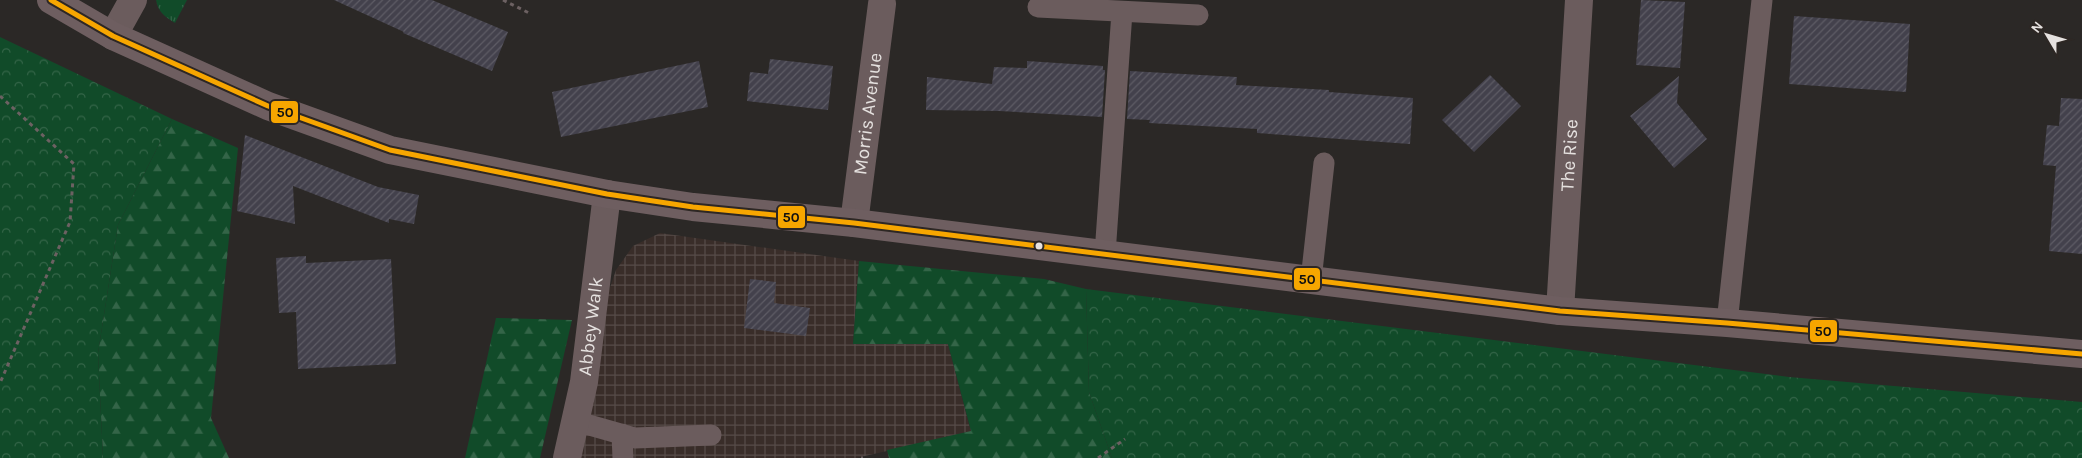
<svg xmlns="http://www.w3.org/2000/svg" width="2082" height="458" font-family="Karla,sans-serif">
  <style>
    .industrial { fill: url(#industrial-grid) }
    .grass { fill: url(#grass-tufts) }
    .forest { fill: url(#forest-firs) }
    .park { fill: url(#park-crowns) }
    .building { fill: url(#building-hatch) }
    .lines { fill: none; stroke-linecap: round; stroke-linejoin: round }
    .path { stroke: #6c6162; stroke-width: 3; stroke-dasharray: 4 4; stroke-linecap: butt }
    .lane { stroke: #6b5c5d; stroke-width: 21 }
    .street { stroke: #6b5c5d; stroke-width: 28 }
    .secondary { stroke: #6e5e60; stroke-width: 28 }
    .bus-1-casing { stroke: #2d2724; stroke-width: 9 }
    .bus-1 { stroke: #f7a600; stroke-width: 5 }
    .bus-dot { fill: #e5e1df; stroke: #2d2724; stroke-width: 2 }
    .labels { text-anchor: middle; dominant-baseline: central; stroke-width: 4; stroke-linejoin: round; paint-order: stroke }
    .street-label { font-size: 19px; fill: #e5e1df; stroke: #2d2724 }
    .line-badge { stroke: #2d2724; stroke-width: 2 }
    .pale-badge-label { font-size: 14px; text-anchor: middle; font-weight: bold; fill: #111 }
  </style>
  <defs>
    <pattern id="industrial-grid" width="8" height="8" patternUnits="userSpaceOnUse" patternTransform="scale(1.25)"><rect width="8" height="8" fill="#392d29"/><path d="M0 4h8M4 0v8" fill="none" stroke="#564b48"/></pattern>
    <pattern id="grass-tufts" width="24" height="20" patternUnits="userSpaceOnUse" patternTransform="scale(1.25)"><rect width="24" height="20" fill="#114b29"/><path d="M3 7l-1-3M5 7V3M7 7l1-3M15 17l-1-3M17 17v-4M19 17l1-3" fill="none" stroke="#346548"/></pattern>
    <pattern id="forest-firs" width="22" height="20" patternUnits="userSpaceOnUse" patternTransform="scale(1.25)"><rect width="22" height="20" fill="#114b29"/><path d="M5 1l3.5 6h-7zM16 11l3.5 6h-7z" fill="#346548"/></pattern>
    <pattern id="park-crowns" width="20" height="18" patternUnits="userSpaceOnUse" patternTransform="scale(1.25)"><rect width="20" height="18" fill="#114b29"/><path d="M2 6a3 3 0 1 1 6 0M12 15a3 3 0 1 1 6 0" fill="none" stroke="#346548"/></pattern>
    <pattern id="building-hatch" width="6" height="6" patternUnits="userSpaceOnUse" patternTransform="scale(1.25)"><rect width="6" height="6" fill="#43414c"/><path d="M-1 1l2-2M0 6l6-6M5 7l2-2" fill="none" stroke="#5e5c65"/></pattern>
  </defs>
  <rect width="100%" height="100%" fill="#2b2826"/>
  <path class="industrial" d="M660 233 859 261 853 343 948 344 971 432 856 458H576L606 299 616 270 633 246Z"/>
  <path class="grass" d="M156 0H187L175 23C165 17 158 12 156 0Z"/>
  <path class="forest" d="M172 119 238 148 211 418 229 458H103L98 353 118 225Z
    M859 261 1044 279 1086 289 1089 392 1112 458H889L887 450 971 431 948 344H853Z
    M496 318 572 320 540 458H465Z"/>
  <path class="park" d="M0 37 172 119 118 225 98 353 103 458H0Z
    M1086 289 1789 377 2082 402V458H1112L1089 392Z"/>
  <path class="building" d="M334 0H432L508 32 492 71 403 33 404 32Z
    M1641 0 1685 2 1680 68 1636 65Z
    M1794 16 1910 24 1906 92 1789 84Z
    M770 59 833 66 828 110 747 101 750 72 768 74Z
    M699 61 708 107 561 137 552 92Z
    M1027 61 1103 66V70H1105L1102 117 999 111 926 110 927 77 992 84 994 67 1027 68Z
    M1130 71 1237 77 1236 85 1329 90V92L1413 98 1410 144 1257 133V129L1149 123 1150 120 1127 119Z
    M1490 75 1521 106 1474 152 1442 120Z
    M1679 76 1677 103 1707 139 1674 168 1630 116Z
    M2061 98 2082 99V254L2049 251 2056 166 2043 165 2047 125 2059 126Z
    M245 135 378 187 419 195 414 224 389 219V223L293 186 295 224 237 211Z
    M306 256V263L391 259 396 364 298 369 296 312 279 313 276 258Z
    M750 279 776 282 774 303 810 308 806 336 744 328Z"/>
  <g class="lines">
    <path class="path" d="M503 0 531 14
      M0 96 74 164 70 222 0 383
      M861 458H863
      M1098 458 1125 439"/>
    <path class="lane" d="M1038 7 1198 15
      M1105 254 1122 12
      M1311 280 1324 163
      M1727 323 1762 0
      M575 421 635 438 711 435
      M622 434 623 458"/>
    <g class="street">
      <path d="M113 36 133 0"/>
      <path id="s1" d="M854 223 882 4"/>
      <path id="s2" d="M1560 311 1579 0"/>
      <path id="s3" d="M567 458 584 382 607 194"/>
    </g>
    <path class="secondary" d="M51 0 113 36 268 106 390 150 607 194 693 207 854 223 1560 311 1727 323 2082 354"/>
    <g class="bus-1-casing">
      <path id="bus-1" d="M51 0 113 36 268 106 390 150 607 194 693 207 854 223 1560 311 1727 323 2082 354"/>
    </g>
    <use href="#bus-1" class="bus-1"/>
  </g>
  <circle class="bus-dot" cx="1039" cy="246" r="4.5"/>
  <g class="labels">
    <g class="street-label">
      <text stroke="none"><textPath href="#s1" startOffset="110">Morris Avenue</textPath></text>
      <text stroke="none"><textPath href="#s2" startOffset="156">The Rise</textPath></text>
      <text stroke="none"><textPath href="#s3" startOffset="134">Abbey Walk</textPath></text>
    </g>
  </g>
  <g class="line-badge">
    <rect x="270" y="100" width="29" height="24" rx="5" fill="#f7a600"/>
    <rect x="777" y="205" width="29" height="24" rx="5" fill="#f7a600"/>
    <rect x="1293" y="267" width="28" height="24" rx="5" fill="#f7a600"/>
    <rect x="1809" y="319" width="29" height="24" rx="5" fill="#f7a600"/>
  </g>
  <g class="pale-badge-label">
    <text x="285" y="117">50</text>
    <text x="791" y="222">50</text>
    <text x="1307" y="284">50</text>
    <text x="1823" y="336">50</text>
  </g>
  <g transform="translate(2047 35) rotate(308)" stroke="#2d2724" stroke-width="4" paint-order="stroke">
  <path d="M0-4L9 19L0 12L-9 19Z" fill="#e5e1df"/>
  <text y="-8" font-size="14" font-weight="bold" text-anchor="middle" fill="#e5e1df">N</text>
  </g>
</svg>
